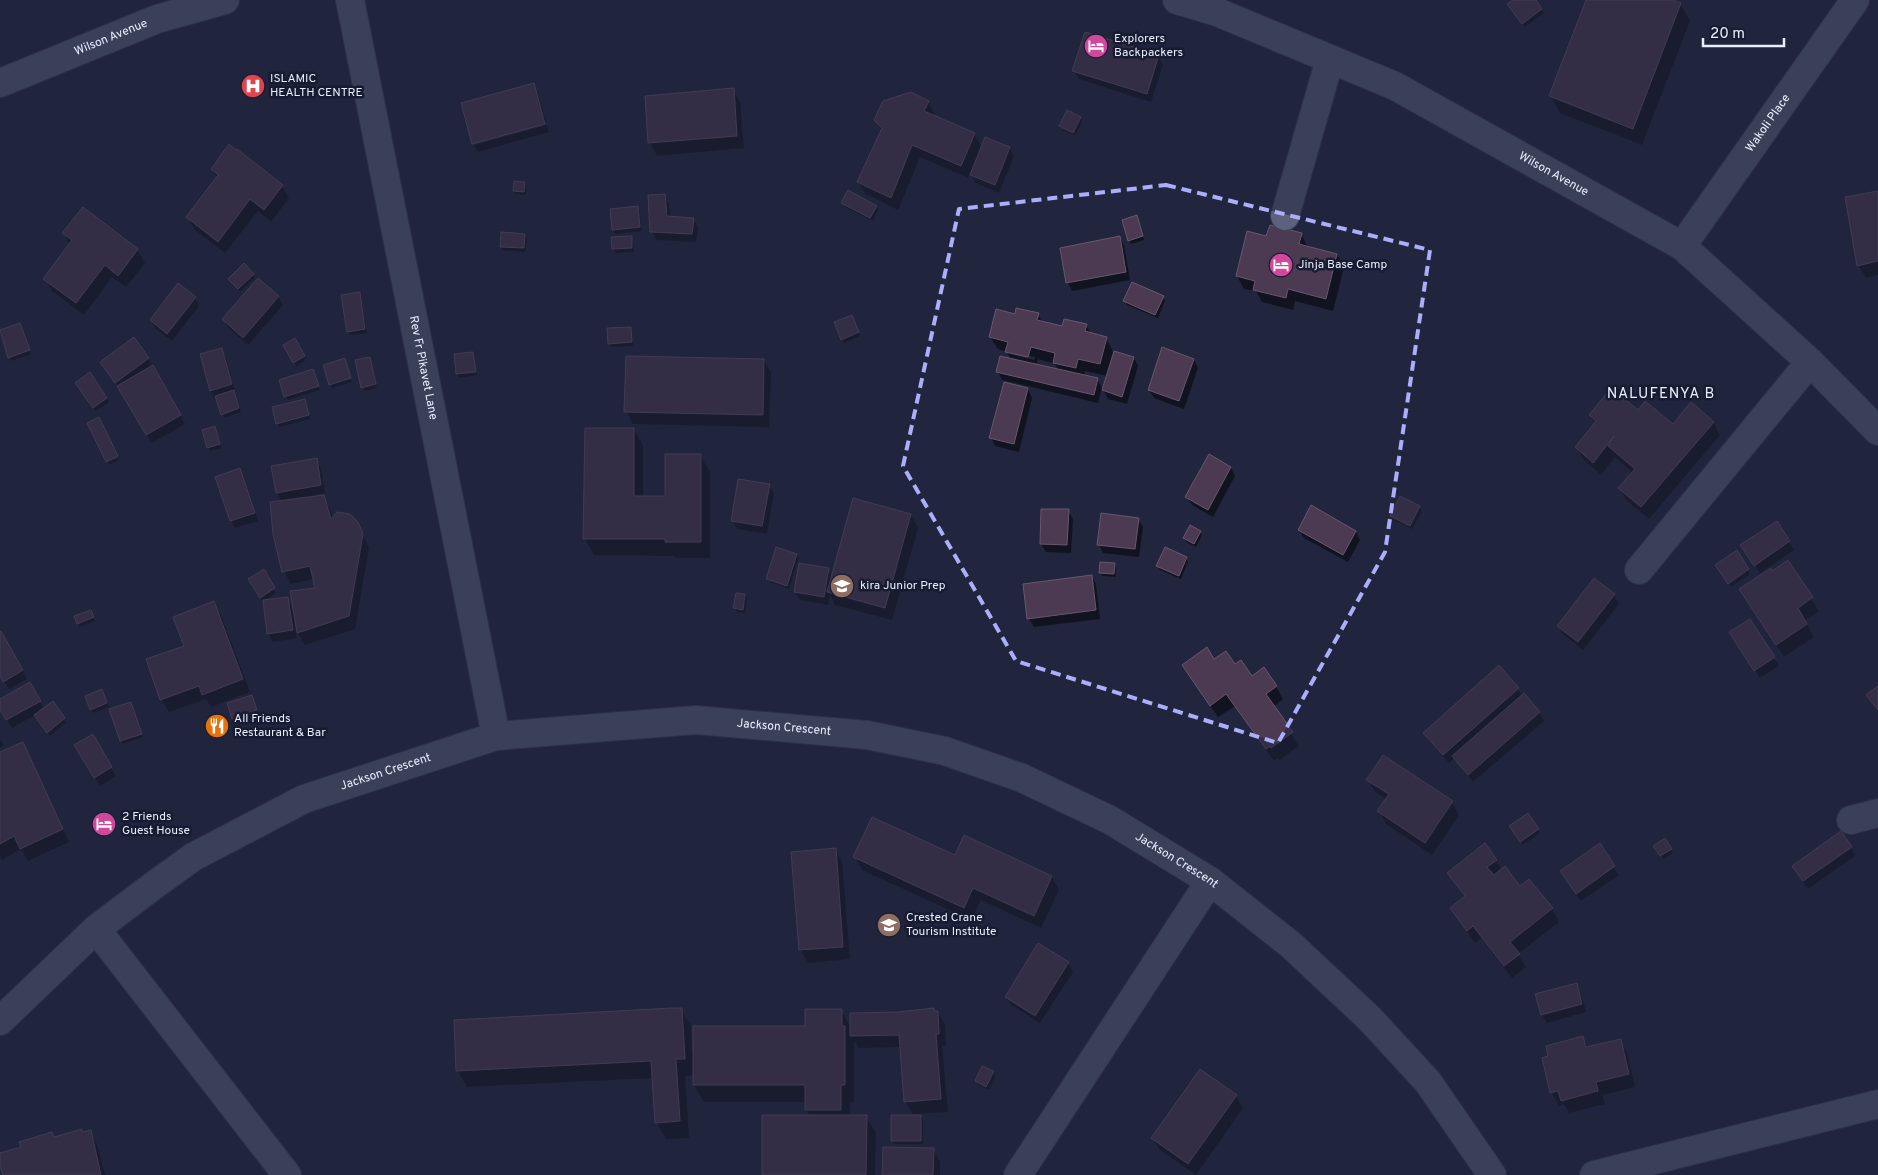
<svg xmlns="http://www.w3.org/2000/svg" width="1878" height="1175" font-family="Overpass,sans-serif">
  <style>
    .shadow { fill: #0007; fill-rule: evenodd }
    .building { fill: #4b3a51; stroke: #68576f }
    .lines { fill: none; stroke-linecap: round; stroke-linejoin: round }
    .minor-casing { stroke: #3c3f53; stroke-width: 30 }
    .minor { stroke: #5c627d; stroke-width: 28 }
    .marked { fill: none; stroke: #abaffb; stroke-width: 4; stroke-dasharray: 10 6; stroke-linejoin: round }
    .labels { text-anchor: middle; dominant-baseline: central; stroke-width: 5; stroke-linejoin: round; paint-order: stroke }
    .street-label { font-size: 12px; fill: #e9edfd; stroke: #181c32 }
    .poi-label { font-size: 12px; fill: #e9edfd; stroke: #181c32; text-anchor: start }
    .quarter-label { font-size: 15px; letter-spacing: 1px; fill: #e9edfd; stroke: #181c32 }
  </style>
  <rect width="100%" height="100%" fill="#21253d"/>
  <path class="shadow" d="M1515 0H1534L1544 13 1525 27 1511 8Z
    M1587 0H1669L1680 4 1690 21 1642 145 1560 113 1550 96Z
    M1158 56 1163 65 1151 102 1079 79 1074 71Z
    M533 84 538 93 546 122 473 142V144L463 104Z
    M733 90 740 102 744 148 657 156 650 143Z
    M928 102 935 115V117L974 134 982 148H1010L1014 156 999 193 976 183 970 173 968 178 920 157 898 210 866 194 858 182 882 131 875 120Z
    M1080 118 1082 122 1075 136 1063 130 1061 126Z
    M547 125 549 132 478 152 474 145Z
    M212 169 282 186 289 198 271 222 258 211 225 253 195 230 187 217 217 178Z
    M524 183 526 187V195L516 194 514 191Z
    M1878 192V275L1866 278 1858 265Z
    M664 195 669 204 670 217 693 219 698 227 696 242 656 240 652 232Z
    M843 203 876 207 878 210 873 221 845 207Z
    M638 207 640 211 641 231 615 234 613 230 611 210Z
    M1138 220 1144 240 1131 244 1129 241Z
    M64 233 137 250 145 263 126 287 112 277 84 315 52 291 45 279 70 245Z
    M1301 234 1308 247 1337 255 1344 267 1333 311 1295 301 1293 310 1262 302 1256 291 1244 289 1237 276 1267 237Z
    M524 235 527 238 525 252 503 250 501 246Z
    M631 237 633 241 634 252 616 253 613 249Z
    M1119 237 1124 245 1130 280 1072 291 1068 283 1061 249Z
    M253 274 255 278 240 292 229 279Z
    M359 293 361 297 367 333 350 335 348 332Z
    M278 297 283 305 248 345 228 328 223 319Z
    M1163 297 1165 301 1158 318 1127 305 1125 301Z
    M195 298 199 306 172 341 156 329 151 320Z
    M1038 314 1042 322 1063 327 1086 325 1091 334 1106 338 1113 352 1134 358 1138 366 1127 404 1108 399 1102 388 1098 403 1002 380 998 372 1011 360 1007 352 998 349 990 337 1015 316ZM1014 353 1035 357 1034 360 1014 355ZM1038 359 1055 364 1059 371 1036 365ZM1085 371 1107 376 1103 390 1097 379 1084 376Z
    M854 320 860 336 844 343 842 339Z
    M20 324 31 354 12 361 10 357Z
    M630 328 632 332 633 346 611 347 609 343Z
    M133 339 148 359 185 424 152 443 121 390 101 363Z
    M295 340 306 360 296 366 285 346Z
    M221 350 226 358 241 412 224 418 211 390Z
    M472 353 474 357 477 375 459 378 457 374 455 355Z
    M369 358 377 388 365 391 362 387Z
    M345 360 352 382 332 388 330 384Z
    M764 360 771 373 769 427 633 424 626 411Z
    M1194 360 1198 368 1184 409 1154 398 1149 390Z
    M313 371 320 390 288 400 286 396Z
    M79 387 106 398 109 402 96 411Z
    M1028 389 1032 398 1019 452 995 446 991 438Z
    M304 400 310 419 279 427 277 423Z
    M1638 412 1673 426 1713 422 1720 435 1649 519 1627 501 1620 488 1633 473 1615 457 1601 475 1584 460 1576 447 1595 424 1590 416Z
    M215 428 221 448 210 451 208 447Z
    M634 429 643 446V497L666 498 700 455 710 472V558H675L674 556 594 555 585 539Z
    M118 458 119 460 109 465 108 462Z
    M316 460 321 468 325 493 313 495 314 497 323 496 330 509 333 518 357 523 369 548 355 629 305 645 295 628 297 638 273 642 268 633 287 598 294 610 317 590 314 579 291 584 284 571 282 502 277 493Z
    M1231 468 1235 476 1213 517 1192 505 1187 497Z
    M240 470 244 478 258 521 235 528 231 520Z
    M769 485 774 493 767 534 737 529 732 520Z
    M1419 507 1422 511 1412 529 1393 520 1391 516Z
    M1068 511 1073 519 1071 553 1046 552 1041 544Z
    M911 515 918 528 892 620 835 605 830 595 828 605 800 600 795 592 828 569 832 577Z
    M1138 519 1143 527 1139 557 1103 553 1099 544Z
    M1776 523 1794 550 1760 573 1747 554Z
    M1299 530 1356 532 1360 540 1348 562 1304 538Z
    M1200 532 1202 535 1196 547 1186 542 1184 538Z
    M1736 552 1750 574 1731 587 1717 565Z
    M797 555 799 558 789 589 770 582 767 579Z
    M1186 558 1188 562 1181 579 1160 570 1158 566Z
    M1787 562 1819 611 1805 621 1814 637 1784 657 1748 602 1772 572Z
    M1114 564 1116 568V577L1102 576 1100 573Z
    M263 571 276 593 263 601 250 579Z
    M1092 576 1096 584 1100 619 1034 627 1029 619Z
    M745 595 747 599 745 613 737 612 735 608Z
    M1614 595 1619 604 1583 650 1563 634 1558 626Z
    M213 603 221 615 250 692 211 707 206 699 169 712 161 699 185 646Z
    M92 615 95 621 80 627 76 617Z
    M1750 620 1779 666 1760 678 1736 641Z
    M1 632 27 679 9 689 0 674Z
    M1214 661 1234 666 1252 677 1276 686 1283 699 1273 707 1299 746 1279 760 1278 758 1274 761 1235 706 1218 717 1191 678Z
    M1499 667 1523 696 1539 712 1544 721 1473 782 1454 758 1449 763 1430 741 1425 733Z
    M30 683 44 709 52 703 66 723 50 736 35 715 12 728 0 707V700Z
    M102 691 109 707 93 713 91 709Z
    M254 700 258 714 236 722 229 704Z
    M132 707 143 737 123 744 121 740Z
    M92 736 116 776 100 786 76 746Z
    M0 739 4 745 0 748Z
    M0 753 29 756 69 842 28 861 21 849 2 860 0 856Z
    M1368 780 1452 802 1459 815 1432 855 1386 824 1379 811 1387 800 1375 792Z
    M1528 814 1540 833 1523 845 1510 826Z
    M965 837 1052 877 1059 890 1041 928 981 900 971 920 862 870 855 857H955Z
    M1665 840 1673 853 1664 859 1655 846Z
    M1599 845 1619 875 1581 901 1566 880Z
    M1851 847 1855 856 1808 889 1798 874Z
    M835 849 842 862 850 959 808 963 801 950Z
    M1496 860 1502 870 1520 888 1552 909 1559 922 1518 954 1526 967 1512 978 1481 938 1475 943 1451 908 1465 898 1448 873Z
    M1068 963 1073 972 1040 1023 1011 1005 1006 997Z
    M1576 985 1581 993 1586 1012 1547 1023 1542 1015 1537 995Z
    M933 1009 935 1012H938L945 1025 946 1046H942L948 1112 915 1114V1116H921L923 1120V1144H894L892 1140 914 1116 905 1102 902 1047 859 1048 854 1040V1102H850V1117H866L876 1133 875 1175H763L810 1116 806 1110V1102H704L694 1085V1075L685 1076 689 1138 666 1139 656 1122 653 1078 467 1087 457 1070 681 1010 691 1026 692 1051 806 1027 841 1010 851 1028 898 1013Z
    M1583 1038 1589 1048 1620 1040 1627 1053 1635 1087 1602 1095 1605 1104 1569 1113 1564 1104 1559 1106 1552 1093 1544 1059Z
    M993 1072 995 1076 989 1090 978 1085 976 1081Z
    M1236 1096 1243 1108 1196 1175 1160 1150 1153 1138Z
    M90 1132 97 1144 105 1175H4L0 1154 54 1139Z
    M933 1149 940 1162V1175H883Z"/>
  <path class="building" d="M1513 0H1536L1542 9 1522 24 1507 4Z
    M1586 0H1673L1681 3 1633 129 1549 96Z
    M1085 32 1159 55 1147 94 1072 71Z
    M534 83 545 124 472 144 461 103Z
    M734 88 737 136 648 143 645 96Z
    M911 92 929 101 924 111 975 133 961 166 912 145 891 198 857 182 882 128 874 120 883 101Z
    M1067 110 1081 117 1073 133 1059 126Z
    M985 137 1010 147 995 185 970 175Z
    M229 144 236 150 237 149 283 185 264 210 250 199 218 242 186 217 218 175 211 169Z
    M514 181 525 182 524 192 513 191Z
    M848 190 877 206 870 218 841 203Z
    M1878 191V261L1857 266 1845 197Z
    M665 194 667 216 694 218 692 234 650 232 648 195Z
    M638 206 640 227 612 230 610 209Z
    M83 207 138 249 118 276 105 265 76 303 43 279 72 240 62 233Z
    M1137 215 1143 236 1128 241 1122 220Z
    M1270 225 1302 233 1299 244 1337 254 1326 299 1288 289 1286 298 1253 290 1255 281 1236 276 1247 231 1266 236Z
    M501 232 525 234 524 248 500 247Z
    M632 236V248L612 249 611 237Z
    M1120 236 1126 272 1066 283 1060 248Z
    M244 263 254 274 238 289 228 279Z
    M258 278 279 296 243 338 222 319Z
    M1132 282 1164 296 1155 315 1123 301Z
    M178 283 196 297 167 334 150 320Z
    M360 292 365 329 347 332 341 295Z
    M1016 308 1039 313 1037 320 1062 326 1064 319 1087 324 1085 331 1107 337 1100 364 1078 359 1076 368 1053 363 1055 353 1031 347 1028 357 1005 352 1008 342 989 337 996 309 1015 314Z
    M852 315 859 332 841 340 834 322Z
    M20 323 30 350 8 358 0 330Z
    M631 327 632 342 608 344 607 328Z
    M134 337 149 358 115 383 100 362Z
    M295 338 305 356 293 363 283 345Z
    M1162 347 1194 359 1179 401 1148 390Z
    M222 348 232 384 210 391 200 354Z
    M1114 351 1134 357 1122 397 1102 390Z
    M473 352 476 372 456 374 454 354Z
    M626 356 764 359 763 415 624 412Z
    M1000 356 1098 378 1094 395 996 372Z
    M370 357 376 384 361 388 355 360Z
    M345 358 351 378 329 385 323 365Z
    M153 365 181 415 146 435 117 386Z
    M313 369 319 386 284 397 279 380Z
    M90 372 107 398 93 408 75 383Z
    M1004 382 1028 388 1014 444 989 438Z
    M1611 388 1638 410 1645 401 1673 424 1691 402 1714 422 1641 507 1618 488 1635 469 1608 446 1614 436 1593 463 1575 447 1596 421 1589 415Z
    M234 390 239 408 221 415 215 396Z
    M305 399 309 415 276 424 272 407Z
    M99 417 118 456 106 462 87 423Z
    M215 426 220 444 207 448 202 430Z
    M585 428H634V496H665V454H701V542H665V539H583Z
    M1209 454 1231 467 1208 510 1185 497Z
    M317 458 321 485 276 493 271 466Z
    M240 468 255 513 230 521 215 477Z
    M738 479 770 484 762 526 731 521Z
    M324 495 331 519 337 512 350 514 358 522 363 534 349 616 297 633 290 591 315 588 310 566 282 572 273 534 270 502Z
    M1400 496 1420 506 1410 526 1390 516Z
    M853 498 911 514 885 608 827 592Z
    M1311 505 1356 531 1343 555 1298 530Z
    M1041 509H1069L1067 545 1040 544Z
    M1101 513 1139 518 1135 549 1097 545Z
    M1777 521 1790 541 1754 566 1740 545Z
    M1190 525 1201 531 1194 544 1183 538Z
    M776 547 797 554 787 586 766 579Z
    M1165 547 1187 557 1179 576 1156 566Z
    M1737 550 1749 569 1728 584 1715 565Z
    M1788 560 1813 597 1798 608 1807 624 1776 645 1739 589 1771 568 1772 571Z
    M1100 562 1115 563 1114 574 1099 573Z
    M799 563 829 568 824 597 794 592Z
    M264 569 275 588 260 598 248 579Z
    M1092 575 1096 610 1027 619 1023 584Z
    M1594 578 1615 594 1578 642 1557 626Z
    M736 593 745 594 743 610 733 608Z
    M288 597 293 630 267 634 263 600Z
    M214 601 243 679 202 695 199 686 160 700 146 659 184 646 173 617Z
    M91 610 94 617 77 624 74 616Z
    M1750 619 1775 657 1754 671 1729 632Z
    M0 631H1L23 670 3 682 0 676Z
    M1207 647 1214 659 1226 651 1235 664 1241 660 1252 676 1264 667 1277 686 1266 694 1293 732 1271 748 1270 746 1266 749 1226 694 1210 706 1182 665Z
    M1499 665 1519 688 1443 755 1423 733Z
    M30 682 41 701 6 720 0 710V699Z
    M1878 686V710L1866 695Z
    M102 689 107 703 90 710 85 696Z
    M1524 693 1540 712 1468 775 1452 756Z
    M252 695 257 710 232 719 227 703Z
    M53 701 65 718 47 733 34 715Z
    M131 702 142 734 120 741 109 709Z
    M93 734 112 767 94 778 74 745Z
    M23 742 63 829 20 849 14 836 0 844V752Z
    M1383 755 1453 801 1425 843 1377 811 1389 794 1366 780Z
    M1528 813 1539 829 1520 842 1509 826Z
    M872 817 955 855 964 835 1052 876 1034 916 973 888 964 908 853 857Z
    M1841 831 1852 847 1803 881 1792 866Z
    M1665 838 1672 849 1660 856 1653 846Z
    M1485 843 1497 860 1487 867 1494 875 1505 866 1520 886 1529 879 1553 908 1510 942 1520 954 1504 966 1473 926 1467 931 1450 908 1465 896 1447 873Z
    M1600 843 1615 866 1576 894 1560 871Z
    M836 848 843 947 799 950 791 852Z
    M1038 943 1069 962 1035 1016 1005 997Z
    M1577 983 1582 1004 1541 1015 1535 994Z
    M672 1008H682L685 1059H676L680 1121 655 1123 651 1061 456 1071 454 1020Z
    M934 1008V1011H938L939 1034H936L941 1099 904 1102 899 1035 850 1036V1013L898 1012Z
    M805 1009H842V1026H845V1085H841V1110H805V1085H693V1026H805Z
    M1583 1036 1586 1047 1621 1039 1629 1074 1596 1082 1598 1091 1561 1101 1558 1091 1550 1093 1542 1058 1548 1056 1546 1046Z
    M982 1066 994 1071 986 1087 975 1081Z
    M1200 1069 1237 1095 1188 1164 1151 1138Z
    M762 1115H867L866 1175H762Z
    M891 1115H921V1141H891Z
    M82 1129V1132L91 1130 101 1175H3L0 1166V1153L21 1147 19 1142 52 1132 54 1137Z
    M883 1147 934 1148 933 1175H882Z"/>
  <g class="lines">
    <g class="minor-casing">
      <g id="minor">
        <path id="s1" d="M350 0 496 736"/>
        <path id="s2" d="M1177 0 1217 12 1395 86 1682 246 1810 362 1878 431"/>
        <path id="s3" d="M0 83 157 19 225 0"/>
        <path d="M1285 216 1330 59"/>
        <path id="s4" d="M1682 246 1855 0"/>
        <path d="M1639 570 1810 362"/>
        <path d="M1851 820 1878 813"/>
        <path d="M96 929 287 1175"/>
        <path id="s5" d="M0 1021 96 929 153 886 193 857 304 799 496 736 696 720 867 735 945 751 1022 778 1110 820 1210 881 1291 945 1370 1019 1428 1082 1492 1175"/>
        <path d="M1018 1175 1210 881"/>
        <path d="M1594 1175 1878 1104"/>
      </g>
    </g>
    <use href="#minor" class="minor"/>
  </g>
  <path d="M0 0H1878V1175H0ZM1166 185 1430 250 1385 552 1278 743 1016 661 903 466 959 209Z" fill="#21253d" fill-opacity=".55" fill-rule="evenodd"/>
  <path class="marked" d="M1166 185 1430 250 1385 552 1278 743 1016 661 903 466 959 209Z"/>
  <defs>
    <g id="hotel-disc" transform="scale(1.25)"><circle r="9.5" fill="#d1479c" stroke="#181c32"/><path d="M-6-4.5h1.5V1H6V5H4.5V3h-9V5H-6ZM-4 0a1.8 1.8 0 1 1 3.6 0ZM.5 0V-2.5h3Q6-2.5 6 0Z" fill="#fff"/></g>
    <g id="hospital-disc" transform="scale(1.25)"><circle r="9.5" fill="#e0444e" stroke="#181c32"/><path d="M-5-5h3v3.5h4V-5h3V5h-3V1.5h-4V5h-3Z" fill="#fff"/></g>
    <g id="school-disc" transform="scale(1.25)"><circle r="9.5" fill="#8d6e63" stroke="#181c32"/><path d="M0-5L7-2L0 1L-7-2ZM-4 1L0 2.5L4 1V4Q0 6-4 4Z" fill="#fff"/></g>
    <g id="restaurant-disc" transform="scale(1.25)"><circle r="9.5" fill="#e8710a" stroke="#181c32"/><path d="M-5-6h1v4h1v-4h1v4h1v-4h1v5L-1.5 .5V6h-2V.5L-5-1ZM5-6V6H3V1.5H1.5Q1.5-4 5-6Z" fill="#fff"/></g>
  </defs>
  <g fill-rule="evenodd">
    <use href="#hotel-disc" x="1096" y="46"/>
    <use href="#hospital-disc" x="253" y="86"/>
    <use href="#hotel-disc" x="1281" y="265"/>
    <use href="#school-disc" x="842" y="586"/>
    <use href="#restaurant-disc" x="217" y="726"/>
    <use href="#hotel-disc" x="104" y="824"/>
    <use href="#school-disc" x="889" y="925"/>
  </g>
  <g class="labels">
    <g class="street-label">
      <text stroke="none"><textPath href="#s3" startOffset="120">Wilson Avenue</textPath></text>
      <text stroke="none"><textPath href="#s4" startOffset="150">Wakoli Place</textPath></text>
      <text stroke="none"><textPath href="#s2" startOffset="416">Wilson Avenue</textPath></text>
      <text stroke="none"><textPath href="#s1" startOffset="375">Rev Fr Pikavet Lane</textPath></text>
      <text stroke="none"><textPath href="#s5" startOffset="870">Jackson Crescent</textPath></text>
      <text stroke="none"><textPath href="#s5" startOffset="465">Jackson Crescent</textPath></text>
      <text stroke="none"><textPath href="#s5" startOffset="1290">Jackson Crescent</textPath></text>
    </g>
    <g class="poi-label">
      <text x="1114" y="39">Explorers<tspan x="1114" dy="14">Backpackers</tspan></text>
      <text x="270" y="79">ISLAMIC<tspan x="270" dy="14">HEALTH CENTRE</tspan></text>
      <text x="1298" y="265">Jinja Base Camp</text>
      <text x="860" y="586">kira Junior Prep</text>
      <text x="234" y="719">All Friends<tspan x="234" dy="14">Restaurant &amp; Bar</tspan></text>
      <text x="122" y="817">2 Friends<tspan x="122" dy="14">Guest House</tspan></text>
      <text x="906" y="918">Crested Crane<tspan x="906" dy="14">Tourism Institute</tspan></text>
    </g>
    <g class="quarter-label">
      <text x="1661" y="394">NALUFENYA B</text>
    </g>
  </g>
  <path d="M1703 38v8h81v-8" fill="none" stroke="#e9edfd" stroke-width="2.5"/>
  <text x="1710" y="38" font-size="15" fill="#e9edfd" stroke="#181c32" stroke-width="4" paint-order="stroke">20 m</text>
</svg>
